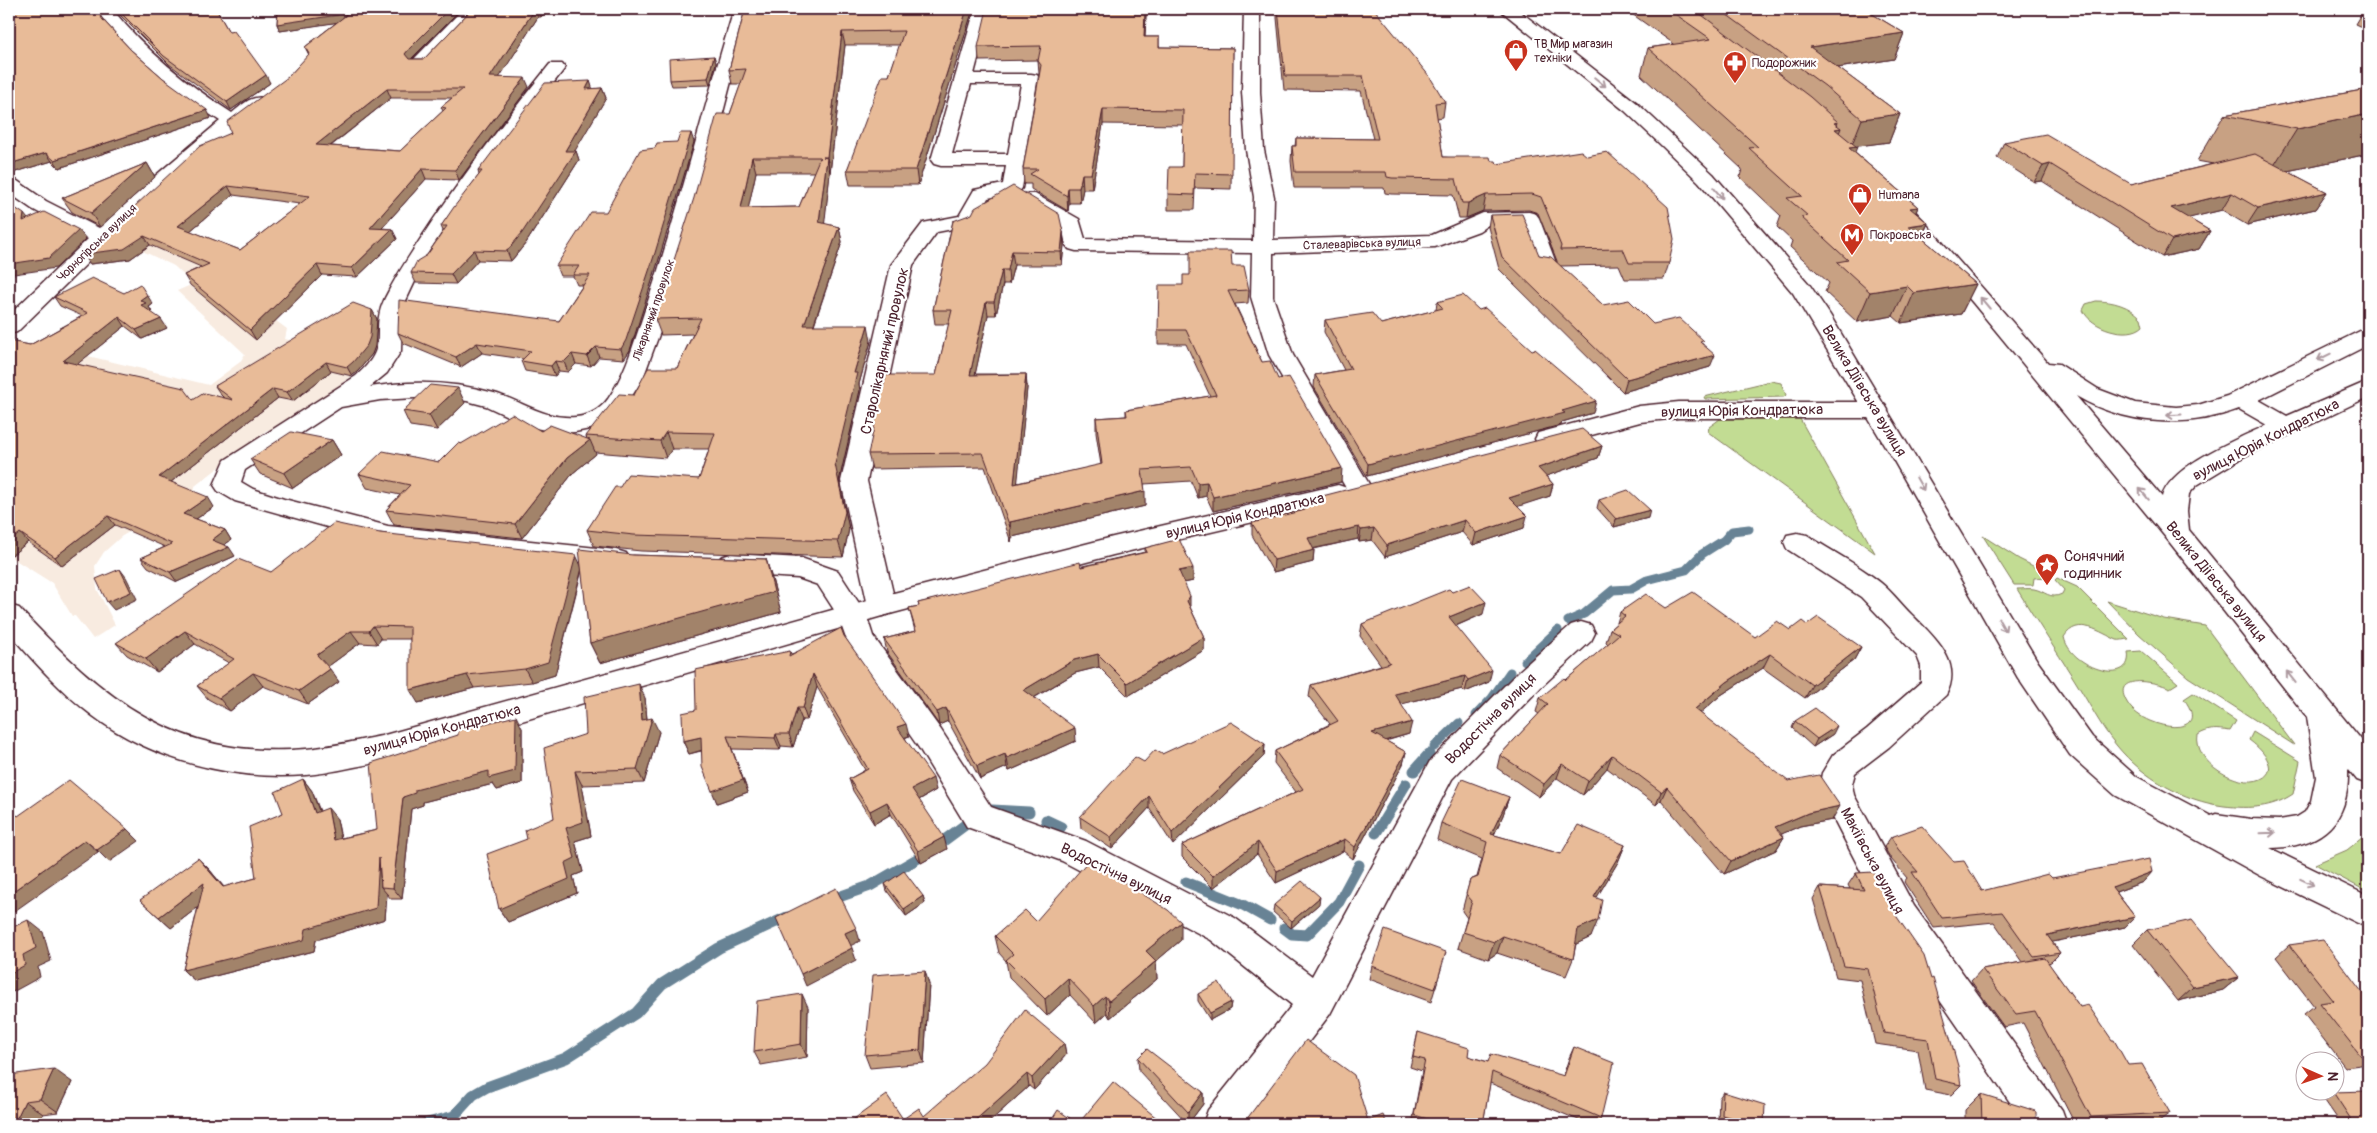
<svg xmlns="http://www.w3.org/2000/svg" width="2377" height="1133" font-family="Pangolin,sans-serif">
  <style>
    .built { fill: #f8ebe0 }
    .green { fill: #c2dc93; stroke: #867e5f }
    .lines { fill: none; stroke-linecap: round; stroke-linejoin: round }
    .stream-far1 { stroke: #688395; stroke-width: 9 }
    .stream { stroke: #688395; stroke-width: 11 }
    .minor-casing { stroke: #4a1f2b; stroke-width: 3 }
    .tertiary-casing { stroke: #4a1f2b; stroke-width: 3 }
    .secondary-casing { stroke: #4a1f2b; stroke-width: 3 }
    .minor { fill: #fff; fill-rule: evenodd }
    .tertiary { fill: #fff; fill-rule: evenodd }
    .secondary { fill: #fff; fill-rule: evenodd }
    .wall { fill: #c8a183; stroke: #4a1f2b; fill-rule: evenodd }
    .shaded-wall { fill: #a2836a; stroke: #4a1f2b }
    .building { fill: #e8bb98; stroke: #4a1f2b; fill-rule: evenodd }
    .oneway { stroke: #ae9aa0 }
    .labels { text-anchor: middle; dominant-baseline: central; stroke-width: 4.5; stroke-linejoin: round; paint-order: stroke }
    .far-poi-label { font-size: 12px; fill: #4a1f2b; stroke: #fff; text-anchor: start }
    .far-street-label { font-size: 12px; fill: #4a1f2b; stroke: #fff }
    .street-label { font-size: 15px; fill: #4a1f2b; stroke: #fff }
    .poi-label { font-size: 15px; fill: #4a1f2b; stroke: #fff; text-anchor: start }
  </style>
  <rect width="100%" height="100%" fill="#fff"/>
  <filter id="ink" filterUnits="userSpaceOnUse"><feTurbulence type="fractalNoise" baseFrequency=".02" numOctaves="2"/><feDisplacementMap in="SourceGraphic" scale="10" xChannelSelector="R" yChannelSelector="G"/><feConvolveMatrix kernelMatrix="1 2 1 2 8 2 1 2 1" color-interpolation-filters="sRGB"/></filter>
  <g filter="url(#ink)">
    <path class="built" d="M128 237 234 270 192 288 211 302 264 312 287 329 285 339 373 360 281 429 267 430 195 486 194 496 122 536 104 552 95 566 97 589 115 625 93 639 75 616H72L52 583 9 556V346L71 361 88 356 209 385 240 362 245 354 177 291 193 284 174 266 132 246Z"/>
    <path class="green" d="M2096 301C2113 301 2130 306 2141 318L2143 326C2129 340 2090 328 2083 310L2086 304Z
      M1771 381 1781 383 1786 395 1784 397 1705 399 1704 397Z
      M1720 419H1800L1875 553 1708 432 1709 427Z
      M1983 536 2019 559 2051 575 2049 577 2034 578 2033 585H2014Z
      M2057 578 2077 587 2129 639C2125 639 2120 641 2117 640 2101 633 2078 615 2064 637 2070 668 2134 688 2128 652L2141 651 2178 683 2170 688C2155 681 2108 673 2128 704 2145 731 2214 739 2184 699L2193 693 2236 721 2230 731C2218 729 2209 728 2198 735 2193 762 2238 789 2261 779 2282 769 2259 747 2249 740L2253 732 2300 761 2293 794C2272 808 2250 809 2224 806 2184 801 2143 778 2117 746 2100 726 2088 701 2074 679 2055 649 2035 619 2017 589 2022 589 2029 588 2034 589 2045 591 2050 600 2062 594L2064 590 2055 580Z
      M2107 601 2164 619 2205 626 2294 745 2188 677 2139 634Z
      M2368 833V892L2315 864 2347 850Z"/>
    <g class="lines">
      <path class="stream-far1" d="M1568 621 1584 614 1613 590 1631 589 1647 580 1686 570 1702 554 1724 540 1732 531 1749 529
        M1525 661 1558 630
        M1476 715 1492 698 1510 672
        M1434 747 1459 723"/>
      <path class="stream" d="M1414 771 1429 754
        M992 810 1029 812
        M1046 820 1061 827
        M1376 833 1406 784
        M942 842 969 822
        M1186 882 1243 905 1270 920
        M830 900 870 886 922 856
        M1284 928 1292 934 1307 935 1339 902 1359 865
        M424 1124 454 1116 473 1095 487 1087 566 1058 636 1013 662 984 719 948 787 917"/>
      <g class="minor-casing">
        <path id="minor" d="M96 9H112C146 51 187 84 232 113 242 105 251 95 264 98L267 102 167 185 17 332 9 334V315L88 239 32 209 9 193V178L16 180 46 201 99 228 154 177 220 121C174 91 128 55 96 9Z
          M463 9H480L426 67H414L411 63 414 59Z
          M975 9H991L974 74H1031L1037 75 1040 79 1022 188 1019 192 988 198 973 225 937 232 913 265 867 481 896 606 892 613 882 616 872 613 868 606 841 481 891 265 923 223 959 216 974 190 1003 184 1006 166H941L934 164 931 160ZM971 84H1021L1008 154H952Z
          M1244 9H1260V92L1264 150 1274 197 1273 240 1432 235 1483 213 1529 212 1536 214 1539 218 1556 263 1552 267 1545 269 1538 267 1521 224 1488 225 1479 231 1435 247 1273 253V297L1293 355 1372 489 1368 495 1359 498 1350 495 1269 355 1251 297 1252 253 1076 251 1069 249 1066 245 1062 226 1021 202 1018 198 1021 194H1035L1079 219 1085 239 1253 241 1254 197 1246 150 1242 92Z
          M740 11 748 16 697 213 660 332 643 378 620 415 600 427 575 432 559 433 531 427 486 406 467 401 432 397 380 400 341 407 245 470 241 482 253 489 284 499 388 526 616 550 626 553 630 560 626 567 616 570 388 544 235 501 218 491 214 485 225 460 356 376C393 344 368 333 385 298 399 270 416 246 433 220 470 166 509 115 550 64H562L565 68 489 166 419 273 402 309 401 351 387 373 370 387C412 380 453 381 494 393 522 401 544 420 576 417 588 416 600 410 608 399 628 370 637 332 649 298 680 205 703 110 732 16Z
          M1797 533 1807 535C1831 551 1859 565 1881 583 1892 592 1901 604 1911 614 1933 636 1964 662 1946 695L1889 747 1855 773 1852 784 1854 795 1914 906 2062 1110 2067 1124H2025L1890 928 1822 796 1820 784 1822 773 1833 755 1867 729 1921 682V666L1917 656 1861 597 1787 549 1784 542 1787 535Z
          M731 554 801 558 838 571 866 614 873 636 941 730 991 807 1086 841 1235 918 1312 976 1430 761 1519 671 1571 625 1581 622 1591 625 1595 633 1591 641 1541 687 1452 779 1330 1014 1246 1124H1203L1208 1110 1292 1005 1211 940 1062 861 967 827 919 748 849 647 838 616 818 585 798 578 731 574 721 571 717 564 721 557Z"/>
      </g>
      <g class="tertiary-casing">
        <path id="tertiary" d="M1679 402H1876L1885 405 1888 410 1885 415 1876 418H1679L1640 422 1547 447 1538 445 1535 439 1538 433 1639 406Z
          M1338 485 1347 488 1351 494 1347 500 1113 555 882 616 381 762C356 766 331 773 306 775 233 781 152 760 93 716 61 692 35 663 9 633V605L19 608C103 698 174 760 306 749 331 747 356 741 381 736L882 596 1113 537Z"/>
      </g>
      <g class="secondary-casing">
        <path id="secondary" d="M1499 9H1517L1637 103 1713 174 1809 284 1830 315 2038 662 2092 737 2137 777 2211 816 2216 814 2251 819 2279 820 2297 817 2305 812 2311 801 2316 777 2307 717 2167 539 1973 303 1889 205 1892 201 1899 199 1906 201 2048 363 2059 364 2098 389 2135 403 2176 407 2198 405 2227 396 2360 331 2368 329V345L2259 400 2287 416 2368 381V397L2243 457 2197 485 2189 494 2187 511 2189 530 2368 748V784L2357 780 2348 769C2350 822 2322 847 2270 848L2368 896V928L2261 876 2115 795 2070 755 2018 678 1894 461 1793 293 1699 182 1661 145 1625 111ZM2076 396C2125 425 2185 429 2239 409L2267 425C2238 439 2171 465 2162 497Z"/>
      </g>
      <use href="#minor" class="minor"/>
      <use href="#tertiary" class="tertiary"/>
      <use href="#secondary" class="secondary"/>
    </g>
    <path class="wall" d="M114 9H216L229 32 270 83 231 110 169 64Z
      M278 9H349L344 17 354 9H461L412 59H424L472 9H548L541 17H538L499 77 529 87 459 180 426 179 382 228 392 229 397 239 357 277 322 275 256 340 190 285 184 275 201 267 150 245 130 259 90 264 231 133 288 77 309 55 305 47 337 22 280 31 277 24ZM391 98H452L441 107 443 111 400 151 331 146ZM233 195 300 204 240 250 190 231Z
      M973 9 918 185H850L847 170 889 76 900 45H845L824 224 839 227 842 242 814 325 871 341 859 384 860 390 839 481 849 529 843 557 641 551 594 546 587 530 620 487 699 479 709 449H672L666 458 595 452 596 454 573 473 522 538 394 525 386 510 400 495 367 488 359 474 439 462 461 444 541 431 587 439 586 436 634 395 677 368 693 334 661 335 655 319 741 84H732L729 70 744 13ZM756 172H814L799 207 748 208Z
      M1277 9H1374L1445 102 1443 117 1437 118 1443 157 1491 161 1669 263 1664 279H1625L1619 265 1560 266 1603 305 1703 344 1710 367 1623 392 1499 269 1488 227 1490 215 1539 255 1557 263V261L1538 213 1529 210 1483 211 1466 218H1459L1453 195 1391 194 1385 193 1384 188H1294L1291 161 1292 146H1295L1296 138 1373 139 1361 91 1284 90 1277 18Z
      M1625 9H1864L1904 33 1894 59 1838 68 1900 114 1889 142 1856 146 1854 152 1918 207 1916 212 1928 223 1922 238 1976 284 1961 314 1901 323 1893 316 1857 322 1825 292 1829 283 1790 247 1792 241 1777 227 1781 216 1740 177 1742 169 1641 75 1648 48 1674 44Z
      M2364 9H2368V30L2355 24Z
      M1146 15 1145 37H1159V47L1233 48 1231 189 1195 188 1194 210H1168V194L1182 167 1183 125 1103 124 1092 189H1083L1080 203H1069L1068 211 1031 189V184H1024L1023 169 1039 73 1038 60 979 61 978 47Z
      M103 20 131 50 163 78 211 118 59 168 52 161 9 174Z
      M714 56 716 63 710 85 672 86 670 80Z
      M590 81 592 89 602 88 606 98 574 151H576L579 160 526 243 511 261 478 260 456 284 416 283 411 273 427 255 443 231 441 226 479 175 478 171Z
      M2368 89V154L2287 171 2327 192 2315 209 2247 225 2222 210 2188 218 2210 231 2199 249 2162 257 2042 181 2034 182 1997 158 2004 142 2131 184 2213 164 2197 161 2224 115Z
      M694 142 658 262 630 350 624 359 599 357 591 366 576 364 568 372 559 371 555 376 525 371 521 361 523 359 482 353 461 367 403 343 398 333 559 321 583 285H577L573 276H560L556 266 606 212Z
      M147 163 155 177 100 227 72 212 62 198Z
      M953 221 1063 232 1064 245 1062 265H1014L1009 284H1003L996 315H988L975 374H1026L1027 388 1017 483 1101 465 1096 433V418L1126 416V410L1210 396 1186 344H1158V330L1183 285 1190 275 1232 266 1249 290 1248 303 1235 304 1262 362 1278 379 1341 482 1213 511 1206 496 1198 498 1191 481 1144 484 1145 506 1012 537 1011 542 985 467 872 469 868 454 936 375 949 324H935L933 310Z
      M124 293 153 304 149 307 152 312H151L167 328 142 339 125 326 77 364 193 400 224 398 221 395 215 386 372 310 377 319 375 346 372 354 358 371 352 376 331 371 293 401 278 398 171 482 214 507 196 519 225 530 231 540 224 545 235 556 177 582 148 567 141 558 165 547 115 525 62 566 28 542 12 555 9 554V341L30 345 82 316 60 306 54 297Z
      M1437 302 1593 413 1562 422 1561 425 1367 476 1314 387 1315 375 1344 370 1324 332 1325 320 1381 324 1436 310Z
      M465 403 437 430 410 426 403 411Z
      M332 440 341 455 293 488 260 474 250 459Z
      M1602 446 1598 458 1546 476 1553 484 1550 496 1517 506 1524 528 1473 545 1462 532 1385 557 1372 540 1359 542 1358 539 1314 549 1313 562 1273 572 1252 535V523L1303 510V501Z
      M1599 500 1648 518 1614 527 1597 508Z
      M380 533 581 567 633 555 766 559 772 579 781 612 600 663 590 643 582 570 555 675 532 682 474 688 418 703 410 639H381L377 644 360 643 327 667 339 682 308 704 263 686 230 711 208 699 197 686 229 663 195 644 157 672 127 655 116 643 271 572Z
      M1145 548 1193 581 1184 583 1190 607 1204 637V650L1128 696 1099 667 1075 673 1034 698 1076 741 1009 771 1007 767 980 779 948 721 939 725 887 652 884 639 915 631 909 608 919 606 918 603 1145 552Z
      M1452 592 1483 614 1456 626 1489 682 1465 692 1462 689 1401 704 1409 734 1386 741 1406 752 1403 764 1353 859 1343 851 1276 883 1257 854 1213 888 1182 857V845L1296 792 1274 763 1275 751 1330 724 1309 697 1311 685 1381 665 1360 636 1362 624Z
      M1666 608 1755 637 1790 630 1807 625 1861 647 1854 660 1805 698 1763 668 1721 695 1700 713 1832 820 1800 826 1781 834 1784 837 1776 850 1724 874 1661 800 1656 805 1607 768 1583 795 1557 778 1539 797 1497 768 1500 755 1539 714 1536 712 1540 698 1566 680 1608 644 1606 642 1610 629 1617 623 1620 612Z
      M844 636 909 736 905 738 936 790 919 800 947 849 921 863 891 814 874 824 853 791 849 779 865 770 817 687 807 720H802L793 747 781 746 780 750 732 749 748 792 717 803 701 751 689 754 683 741 696 710 790 651 791 654Z
      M645 698 647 719 659 732 644 783 582 785 591 836 575 841 583 872 573 876 577 893 508 922 499 909 527 839 554 818 586 734Z
      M1795 721 1833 734 1813 747 1792 728Z
      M522 728V783L497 790 493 784 423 802V805L411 809 402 899H391L387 894 385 919 316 940 314 951 195 981 183 970 198 907 171 928 140 900 209 869 224 887 256 878 283 813 303 779 312 791 320 811 337 819 341 838 377 830Z
      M1265 744 1264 756 1173 845 1149 808 1112 849 1081 828 1080 817 1144 762 1162 754Z
      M1509 797 1503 815 1494 835 1561 854 1625 845 1618 862 1596 898 1591 937 1576 944 1573 959 1566 976 1497 953 1488 959 1458 948 1467 918 1462 911 1470 880 1477 877 1482 859 1437 840 1441 823Z
      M1891 837 1954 862 1982 891 2052 878 2152 872 2143 882 2116 892 2135 917 2125 927 2052 942 2060 953 2051 962 2048 963 2080 1007 2128 1065 2170 1113 2155 1124H2075L2023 1023 2004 1027 1971 981 1982 969 2022 962 1994 922 1934 928 1904 882 1907 878 1891 859 1884 847Z
      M1856 873 1961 1085 1951 1095 1925 1090 1918 1050 1875 1044 1860 980 1836 977 1813 899 1820 887 1850 889 1848 885Z
      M885 884 923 896 925 903 906 916 887 891Z
      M1319 904 1291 928 1273 912 1274 905Z
      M1036 921 1181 940 1156 961 1157 979 1110 1018 1107 1013 1096 1023 1070 995 1047 1016 1009 977 1006 961 999 953 995 936Z
      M2147 930 2239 977 2223 990 2178 1001 2133 944Z
      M2289 945 2368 1000V1064L2345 1067 2304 1014 2314 1006 2276 957Z
      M1372 966H1442L1431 1002 1369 979Z
      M929 984 924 1063 870 1068 865 1055Z
      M1198 994 1231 1002 1230 1009 1210 1020 1198 1001Z
      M808 1007 807 1057 761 1065 754 1052Z
      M1418 1032 1468 1056 1488 1062 1563 1076 1569 1058 1574 1047 1601 1118 1598 1124H1588L1490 1083 1483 1124H1412L1422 1071 1410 1067Z
      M1064 1043 1066 1055 1034 1090 1029 1086 987 1124 924 1116Z
      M1138 1058 1203 1092V1104L1188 1124 1139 1071Z
      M9 1075 72 1082 58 1112 43 1114 38 1124Z
      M1723 1092 1764 1124H1727L1718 1121 1719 1098Z
      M2333 1092 2368 1124H2341L2323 1098Z
      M1981 1094 2036 1119 2050 1124H1965V1110Z"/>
    <path class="shaded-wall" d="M342 9H349L340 22 280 31 277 24Z
      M449 9H461L412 58 409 63 405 54 409 49Z
      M535 9 538 17 494 86 490 77Z
      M538 9H548L541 17Z
      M967 9H973L918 185 916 170Z
      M1145 9 1146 15 1144 51V37Z
      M842 32 845 45 830 172 827 157Z
      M1904 33 1894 59 1806 73 1810 47Z
      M714 56 716 63 710 85 708 78Z
      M266 75 270 83 231 110 227 102Z
      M525 78 529 87 459 180 455 170Z
      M590 81 593 90 586 89Z
      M602 88 606 98 569 161 565 151Z
      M387 89 391 98 320 154 316 145Z
      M1103 109V124L1092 189 1091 174Z
      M207 110 211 118 59 168 54 160Z
      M1900 114 1889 142 1851 147 1862 119Z
      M2368 114V154L2268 175 2297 129Z
      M1838 122 1836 129 1841 128 1830 156 1834 123Z
      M691 133 694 142 658 262 630 350 624 359 621 349Z
      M1857 147 1846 175 1849 148Z
      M576 151 579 160 526 243 511 261 507 251Z
      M46 153 52 161 9 174V164Z
      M752 157 756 172 745 224 741 208Z
      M827 158 830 173 823 238 819 222Z
      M147 163 155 177 100 227 91 213Z
      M2050 164 2042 181 2034 182 2043 166Z
      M422 169 426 179 374 237 370 228Z
      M1082 174 1083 189 1080 203 1079 188Z
      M228 186 233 195 184 236 178 226Z
      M1068 188 1069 203 1068 211 1067 196Z
      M2327 192 2315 209 2247 225 2258 208Z
      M2232 193 2222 210 2161 225 2171 208Z
      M1486 195 1483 211 1466 218 1468 203Z
      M1918 207 1910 226 1928 223 1915 252 1895 256 1910 208Z
      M24 214 31 223 23 221Z
      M839 227 842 242 808 341 804 325Z
      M392 229 397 239 357 277 352 268Z
      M79 230 86 239 56 268 14 274 9 277V264Z
      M2210 231 2199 249 2162 257 2172 240Z
      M1063 232 1064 245 1062 265 1061 252Z
      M144 236 150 245 130 259 90 264 83 254Z
      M474 250 478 260 456 284 451 274Z
      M1012 251 1014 265 1009 284 1008 270Z
      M317 265 322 275 256 340 250 330Z
      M1002 270 1003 284 996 315 994 302Z
      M1976 284 1961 314 1901 323 1914 293Z
      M1907 286 1893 316 1857 322 1870 292Z
      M147 295 153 304 149 307 152 312 147 314 141 305 140 300Z
      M986 302 988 315 972 389 970 375Z
      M372 310 377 319 375 346 372 354 358 371 352 376 347 367Z
      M119 317 125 326 70 370 63 361Z
      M161 319 167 328 142 339 136 330Z
      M868 325 871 341 859 384 860 390 839 481 849 529 843 557 838 541 835 464 854 373Z
      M477 343 482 353 461 367 456 357Z
      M596 347 599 357 591 366 587 356Z
      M572 354 576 364 568 372 564 362Z
      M1715 355 1710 367 1623 392 1627 379Z
      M555 361 559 371 555 376 551 366Z
      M326 362 331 371 293 401 287 392Z
      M1026 374 1027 388 1016 498 1014 484Z
      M458 388 465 403 437 430 429 415Z
      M273 389 278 398 166 486 159 477Z
      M1596 401 1593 413 1562 422 1561 425 1367 476 1368 464Z
      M666 432 672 449 666 458 660 441Z
      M332 440 341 455 293 488 284 473Z
      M590 440 596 454 573 473 522 538 515 524 567 458Z
      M1602 446 1598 458 1535 480 1538 468Z
      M1342 468 1341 482 1213 511V497Z
      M1207 482 1206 496 1198 498V483Z
      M1553 484 1550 496 1507 510 1509 498Z
      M1145 491V506L1012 537 1011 542 1010 527V522Z
      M208 497 214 507 190 523 183 514Z
      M1650 510 1648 518 1614 527 1616 519Z
      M108 516 115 525 62 566 55 557Z
      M1527 516 1524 528 1473 545 1476 533Z
      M1465 520 1462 532 1385 557 1387 545Z
      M1359 527 1358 539 1307 550 1308 538Z
      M1374 528 1372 540 1359 542 1361 530Z
      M225 530 231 540 219 549 212 540Z
      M20 533 28 542 12 555 9 551V542Z
      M229 547 235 556 177 582 170 572Z
      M1314 550 1313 562 1273 572 1274 560Z
      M576 555 582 568 555 675 532 682 525 669Z
      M766 559 772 579 781 612 600 663 590 643Z
      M1193 568V581L1179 584V571Z
      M120 569 126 577 137 599 114 610 107 602Z
      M1190 596V609L1187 601Z
      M1486 602 1483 614 1446 630 1449 617Z
      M373 626 381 639 377 644 369 631Z
      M185 631 195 644 157 672 146 659Z
      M351 631 360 643 326 668 317 655Z
      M1204 637V650L1128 696 1127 683Z
      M1861 647 1854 660 1805 698 1812 685Z
      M1098 654 1099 667 1075 673 1025 703 1024 690 1074 660Z
      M1770 654 1763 668 1721 695 1690 722 1695 709 1727 682Z
      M330 669 339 682 308 704 299 691Z
      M1492 670 1489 682 1465 692 1468 680Z
      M253 673 263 686 230 711 219 698Z
      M813 674 817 687 807 720 803 708Z
      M467 675 474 688 418 703 410 690Z
      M1465 676 1462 689 1393 706 1395 694Z
      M639 684 645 698 648 731 652 718 659 732 644 783 637 769 642 720Z
      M797 708 802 720 793 747 789 734Z
      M946 708 948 721 939 725 937 712Z
      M516 716 522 728V783L497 790 493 784 423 802V805L411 809 402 899 393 888 403 797 415 790Z
      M1412 722 1409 734 1370 745 1372 733Z
      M906 724 909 736 900 739 897 727Z
      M1837 726 1833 734 1813 747 1817 739Z
      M1075 728 1076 741 1009 771 1007 758Z
      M776 734 781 746 780 750 775 738Z
      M727 736 748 792 717 803 712 791Z
      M701 737 706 749 689 754 683 741Z
      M1265 744 1264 756 1173 845 1172 833Z
      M1406 752 1403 764 1353 859 1355 847Z
      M1005 754 1007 767 980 779 977 766Z
      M1612 755 1607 768 1583 795 1588 781Z
      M1562 764 1557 778 1539 797 1544 784Z
      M575 771 582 785 591 836 575 841 583 872 573 876 577 893 508 922 499 909 565 863 566 828Z
      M933 778 936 790 915 802 912 789Z
      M303 779 312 791 324 825 315 813Z
      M1667 787 1661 800 1656 805 1661 792Z
      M1149 796V808L1112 849 1111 837Z
      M1509 797 1503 815 1486 852 1491 834Z
      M887 802 891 814 874 824 870 811Z
      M1840 806 1832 820 1800 826 1768 840 1775 827 1808 813Z
      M328 808 337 819 343 851 334 840Z
      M127 829 139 841 109 862 97 850Z
      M944 837 947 849 921 863 918 851Z
      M1784 837 1776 850 1724 874 1731 861Z
      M1345 839 1343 851 1276 883 1277 871Z
      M85 840 98 852 9 915V894Z
      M1258 842 1257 854 1213 888V876Z
      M1625 845 1618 862 1587 914 1594 897Z
      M198 858 209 869 233 899 223 887Z
      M379 858 381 887 387 894 385 919 316 940 314 951 195 981 183 970 306 929Z
      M2152 872 2143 882 2102 897 2112 887Z
      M204 883 215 894 171 928 159 917Z
      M923 896 925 903 906 916 904 909Z
      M1320 897 1319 904 1291 928 1292 921Z
      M2135 917 2125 927 2039 945 2047 935Z
      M28 920 43 932 51 961 38 967 40 977 9 994V974L23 955Z
      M1598 920 1591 937 1572 946 1578 929Z
      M1181 922V940L1147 969 1146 951Z
      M856 928 860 941 850 946 845 933Z
      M1503 936 1497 953 1488 959 1494 942Z
      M852 948 856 960 806 986 801 974Z
      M1156 961 1157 979 1110 1018 1109 1001Z
      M925 971 929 984 924 1063 920 1050Z
      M2239 977 2223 990 2178 1001 2193 987Z
      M1068 978 1070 995 1047 1016 1045 999Z
      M802 994 808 1007 807 1057 801 1044Z
      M1105 996 1107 1013 1096 1023 1094 1006Z
      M1231 1002 1230 1009 1210 1020V1013Z
      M1064 1043 1066 1055 1034 1090 1032 1078Z
      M54 1069 72 1082 58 1112 40 1099Z
      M1027 1074 1029 1086 987 1124H971Z
      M1203 1092V1104L1188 1124V1112Z
      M25 1101 43 1114 38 1124H14Z
      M219 1117 229 1124H217Z"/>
    <path class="building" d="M13 9H96L103 20 131 50 163 78 207 110 54 160 46 153 9 164V10Z
      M117 9H216L229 32 234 31 266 75 227 102 164 56Z
      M278 9H342L338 15 277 24Z
      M354 9H449L409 49 405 54 409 59H424L472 9H535L490 77 525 78 455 170 422 169 370 228 392 229 352 268 317 265 250 330 184 275 209 264 144 236 124 249 83 254 200 146 231 133 227 122 288 77 309 54 305 47ZM387 89H463L441 107 446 108 400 151 316 145ZM228 186 310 196 240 250 178 226Z
      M747 9H967L916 170H847L882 76H889L904 31 842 32 827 157H823L827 158 819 222 839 227 804 325H868L854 373H857L835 464 845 512 838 541 634 535 587 530 615 487H620L628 474 699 479 715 433 666 432 660 441 586 436 619 394 634 395 648 368H677L701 318 655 319 694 198 717 114H730L746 69 729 70 744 13ZM752 157H820L799 207 741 208Z
      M987 9H1145L1144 37H1159V47L1233 48 1232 174 1195 173 1194 195 1168 194 1169 167H1182L1183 110 1103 109 1091 174H1082L1079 188H1068L1067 196 1030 174 1038 169H1023L1041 65 1038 61 1041 46 978 47Z
      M1278 9H1374L1430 77 1445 102 1435 103 1443 157H1490L1491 161H1496L1497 164 1581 151 1587 156 1607 152 1668 207 1674 239 1669 263H1629L1623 249 1560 250 1561 246 1541 197 1532 194 1486 195 1468 203H1462L1456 179 1392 178 1387 177 1386 172H1295L1292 146H1296V138L1378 139 1363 76H1285Z
      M1668 9H1694L1810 97 1838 122 1834 123 1841 128 1835 129 1857 147 1849 148 1918 207 1910 208 1928 223 1908 226 1976 284 1914 293 1907 286 1870 292 1837 262 1848 260 1801 217 1808 216 1787 198 1802 196 1749 148 1758 147 1648 48 1711 39Z
      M1719 9H1864L1904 33 1810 47 1900 114 1862 119 1825 86Z
      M714 56 708 78 670 80 669 59Z
      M590 81 586 89 602 88 565 151H576L522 233 507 251 474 250 451 274 411 273 417 261 427 255 447 226H441L454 207 482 171H478L545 83Z
      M2368 89V114L2297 129 2224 115Z
      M680 133H691L655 253 626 340 621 349 596 347 587 356 572 354 564 362 555 361 551 366 521 361 531 351 477 343 456 357 398 333 399 300 559 321 590 275H573L579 266H556L591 212H606L640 150 655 148 657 143 677 142Z
      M2046 134 2131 184 2255 154 2327 192 2258 208 2232 193 2171 208 2210 231 2172 240 2050 164 2043 166 2004 142Z
      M147 163 91 213 62 198Z
      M1013 186 1059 214 1063 232 1061 252 1012 251 1008 270H1002L994 302H986L970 375 1026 374 1014 484 1102 464 1096 418 1127 416 1126 410 1216 395 1186 330H1158L1159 285H1183V275H1190V251H1231L1232 266H1244L1249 290 1228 291 1262 362 1270 361 1278 379 1289 377 1342 468 1213 497 1207 482 1198 483 1191 467 1142 470 1145 491 1010 522V527L983 453 868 454 886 375H936L952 310H933L953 221 972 214 975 208Z
      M9 204 24 214 23 221 44 212 79 230 49 258 9 264Z
      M1522 214 1539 255 1551 257 1603 305 1629 300 1653 324 1679 318 1704 341 1700 342 1715 355 1627 379 1502 257 1490 215Z
      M92 278 124 293 140 284 147 295 140 300 146 303 141 305 161 319 136 330 119 317 63 361 184 388 193 400 204 393 233 400 215 386 353 303 372 310 370 337 367 345 353 362 347 367 326 362 287 392 273 389 159 477 208 497 183 514 225 530 212 540 229 547 170 572 141 558 172 544 108 516 55 557 20 533 9 542V341L30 345 88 313 54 297Z
      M1463 295 1479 310 1485 308 1532 350 1535 349 1596 401 1562 411 1565 413 1368 464 1315 375 1351 369 1325 320 1372 313 1381 324 1443 308 1437 302Z
      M430 385 458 388 429 415 403 411Z
      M512 414 541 431 550 425 590 440 567 458 515 524 386 510 410 485 359 474 383 451 439 462 458 443 461 444Z
      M1582 429 1602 446 1538 468 1553 484 1509 498 1527 516 1476 533 1465 520 1387 545 1374 528 1361 530 1359 527 1308 538 1314 550 1274 560 1252 523 1305 510 1303 501Z
      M291 432 332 440 284 473 250 459Z
      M1628 490 1650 510 1616 519 1599 500Z
      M334 523 380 533 576 555 548 662 525 669 467 675 410 690V627L373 626 369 631H351L317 655 330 669 299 691 253 673 219 698 197 686 234 659 185 631 146 659 116 643 238 559 271 572Z
      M1179 539 1193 568 1179 571 1190 596 1187 601 1204 637 1127 683 1098 654 1074 660 1024 690 1075 728 1007 758 1005 754 977 766 946 708 937 712 884 639 916 631 909 608 919 606 918 603 1080 562 1081 567 1147 552 1145 548Z
      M579 549 633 555 766 559 774 592 590 643Z
      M120 569 131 592 107 602 96 579Z
      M1470 585 1486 602 1449 617 1492 670 1468 680 1465 676 1395 694 1412 722 1372 733 1406 752 1355 847 1345 839 1277 871 1258 842 1213 876 1182 845 1303 789 1275 751 1338 721 1311 685 1390 663 1362 624 1449 589 1452 592Z
      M1693 592 1755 637 1777 621 1790 630 1802 621 1807 625 1818 617 1861 647 1812 685 1770 654 1727 682 1695 709 1788 781 1819 775 1840 806 1808 813 1775 827 1784 837 1731 861 1667 787 1661 792 1612 755 1588 781 1562 764 1544 784 1500 755 1548 704 1540 698 1564 678 1566 680 1619 634 1610 629 1625 616 1620 612 1646 594 1666 608Z
      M841 628 844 636 906 724 897 727 933 778 912 789 944 837 918 851 887 802 870 811 849 779 868 769 813 674 803 708H797L789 734H776L775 738 727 736 743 780 712 791 702 767 701 737 683 741 682 713 696 710 695 670 790 651 789 656Z
      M639 684 642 720 652 718 637 769 575 771 583 822 566 828 575 858 565 863 569 879 499 909 487 854 527 839 525 830 554 818 544 748 586 734 584 697Z
      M1815 708 1837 726 1817 739 1795 721Z
      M516 716 515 771 489 778V771L415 790V793L403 797 393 888 381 887 379 858 376 908 306 929 304 940 183 970 204 883 159 917 140 900 198 858 223 887 256 878 249 827 283 813 275 792 303 779 315 813 328 808 334 840 377 830 371 763 458 735V730Z
      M1231 722 1265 744 1172 833 1149 796 1111 837 1080 817 1135 757 1144 762 1155 750 1162 754Z
      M1462 779 1509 797 1491 834 1561 854 1578 825 1625 845 1594 897 1602 900 1598 920 1578 929 1573 959 1503 936 1494 942 1463 932 1472 901 1466 894 1470 880 1478 877 1487 842 1441 823Z
      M69 780 127 829 97 850 85 840 9 894V808L18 816Z
      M1922 826 1954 862 1964 861 1982 891 2048 874 2052 878 2149 859 2152 872 2112 887 2135 917 2047 935 2060 953 2034 957 2002 912 1942 918 1912 872H1918L1898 849 1891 837Z
      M1089 860 1168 910 1181 922 1146 951 1156 961 1109 1001 1105 996 1094 1006 1068 978 1045 999 1006 960 1013 954 995 936 1025 910 1036 921Z
      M904 871 923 896 904 909 885 884Z
      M1873 872 1897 917 1924 956 1931 979 1933 978 1958 1066 1961 1085 1935 1079 1928 1039 1884 1033 1868 969 1844 966 1820 887 1864 890 1856 873Z
      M1302 881 1320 897 1292 921 1274 905Z
      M836 888 856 928 845 933 852 948 801 974 776 918Z
      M28 920 36 948 23 955 25 965 9 974V929Z
      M2192 920 2239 977 2193 987 2147 930Z
      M1385 930 1446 952 1435 989 1372 966Z
      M2323 940 2368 1000V1055L2361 1056 2319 1003 2334 1001 2289 945Z
      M2045 958 2080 1007 2088 1005 2112 1040H2114L2128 1065 2142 1064 2170 1113 2091 1117 2035 1011 2016 1014 1982 969Z
      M925 971 920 1050 865 1055 873 975Z
      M1219 982 1231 1002 1210 1013 1198 994Z
      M802 994 801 1044 754 1052 757 1001Z
      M1025 1010 1064 1043 1032 1078 1027 1074 971 1124H847L887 1095 903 1119 919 1108 924 1116 985 1063Z
      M1418 1032 1469 1048 1468 1056 1488 1062 1491 1054 1564 1076 1574 1047 1614 1063 1601 1118 1492 1072 1483 1124H1445L1414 1115 1425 1060 1413 1057Z
      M1306 1040 1354 1075 1368 1121 1383 1115 1387 1124H1243Z
      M1147 1049 1203 1092 1188 1112 1138 1058Z
      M54 1069 40 1099 25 1101 14 1124H9V1075Z
      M1113 1082 1164 1124H1049L1058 1110 1078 1124Z
      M2368 1091V1124H2354L2333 1092Z
      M1723 1092 1765 1105 1764 1124H1753L1722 1115Z
      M1981 1094 2036 1111V1119L2050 1123V1124H1982Z
      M219 1117 217 1124H171Z"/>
    <defs><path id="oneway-shaft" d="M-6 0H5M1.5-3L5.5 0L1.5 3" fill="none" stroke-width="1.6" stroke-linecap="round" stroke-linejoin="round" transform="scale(1.25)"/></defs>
    <g class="oneway">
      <use href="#oneway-shaft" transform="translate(1600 82) rotate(39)"/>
      <use href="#oneway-shaft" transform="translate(1718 193) rotate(50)"/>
      <use href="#oneway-shaft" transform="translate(1985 303) rotate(-130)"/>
      <use href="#oneway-shaft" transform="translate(2324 357) rotate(154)"/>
      <use href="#oneway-shaft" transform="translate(2174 415) rotate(177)"/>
      <use href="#oneway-shaft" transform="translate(1920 484) rotate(60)"/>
      <use href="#oneway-shaft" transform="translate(2144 494) rotate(-130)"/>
      <use href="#oneway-shaft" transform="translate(2002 625) rotate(60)"/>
      <use href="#oneway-shaft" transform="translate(2291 677) rotate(-128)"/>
      <use href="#oneway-shaft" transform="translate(2268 833) rotate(-2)"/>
      <use href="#oneway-shaft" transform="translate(2307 882) rotate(25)"/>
    </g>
  </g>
  <defs>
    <g id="shop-pin" transform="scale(1.25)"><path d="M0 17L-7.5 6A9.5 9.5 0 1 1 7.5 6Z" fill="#c8321e" stroke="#fff"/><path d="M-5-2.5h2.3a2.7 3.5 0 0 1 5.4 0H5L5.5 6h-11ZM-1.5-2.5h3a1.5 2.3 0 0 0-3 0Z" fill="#fff"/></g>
    <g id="pharmacy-pin" transform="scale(1.25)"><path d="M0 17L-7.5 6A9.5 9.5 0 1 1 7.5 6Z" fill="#c8321e" stroke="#fff"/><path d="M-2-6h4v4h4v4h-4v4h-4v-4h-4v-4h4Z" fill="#fff"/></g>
    <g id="metro-pin" transform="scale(1.25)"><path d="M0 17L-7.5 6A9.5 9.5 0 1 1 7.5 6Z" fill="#c8321e" stroke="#fff"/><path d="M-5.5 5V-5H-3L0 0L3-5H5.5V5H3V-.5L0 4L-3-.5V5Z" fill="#fff"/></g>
    <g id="sight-pin" transform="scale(1.25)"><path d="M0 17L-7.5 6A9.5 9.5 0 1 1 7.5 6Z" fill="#c8321e" stroke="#fff"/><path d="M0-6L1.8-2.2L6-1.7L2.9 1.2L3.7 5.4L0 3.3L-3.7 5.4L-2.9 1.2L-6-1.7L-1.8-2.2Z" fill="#fff"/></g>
  </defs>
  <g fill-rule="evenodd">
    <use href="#shop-pin" x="1516" y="51"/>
    <use href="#pharmacy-pin" x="1735" y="63"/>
    <use href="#shop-pin" x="1860" y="195"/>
    <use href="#metro-pin" x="1852" y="235"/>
    <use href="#sight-pin" x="2047" y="565"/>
  </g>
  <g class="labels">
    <g class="far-poi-label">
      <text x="1534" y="44">ТВ Мир магазин<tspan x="1534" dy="14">техніки</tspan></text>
      <text x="1752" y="63">Подорожник</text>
      <text x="1878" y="195">Humana</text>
      <text x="1870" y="235">Покровська</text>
    </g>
    <g class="far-street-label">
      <text transform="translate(97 243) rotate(-44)">Чорногірська вулиця</text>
      <text transform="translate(1362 244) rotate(-2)">Сталеварівська вулиця</text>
      <text transform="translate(654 310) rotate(-71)">Лікарняний провулок</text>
    </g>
    <g class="street-label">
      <text transform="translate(885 351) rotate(-77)">Старолікарняний провулок</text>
      <text transform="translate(1864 391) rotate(59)">Велика Діївська вулиця</text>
      <text transform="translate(1742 411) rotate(-1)">вулиця Юрія Кондратюка</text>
      <text transform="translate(2266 440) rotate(-27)">вулиця Юрія Кондратюка</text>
      <text transform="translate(1245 516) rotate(-13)">вулиця Юрія Кондратюка</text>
      <text transform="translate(2216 582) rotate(51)">Велика Діївська вулиця</text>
      <text transform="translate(1491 719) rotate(-45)">Водостічна вулиця</text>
      <text transform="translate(442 730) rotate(-15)">вулиця Юрія Кондратюка</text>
      <text transform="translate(1872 861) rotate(62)">Макіївська вулиця</text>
      <text transform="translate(1116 874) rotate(26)">Водостічна вулиця</text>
    </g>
    <g class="poi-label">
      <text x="2064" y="556">Сонячний<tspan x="2064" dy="17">годинник</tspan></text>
    </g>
  </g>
  <rect width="2377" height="1133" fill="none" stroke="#fff" stroke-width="30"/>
  <rect x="15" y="15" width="2347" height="1103" fill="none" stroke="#4a1f2b" stroke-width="2" filter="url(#ink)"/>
  <g transform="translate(2320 1076) rotate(92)"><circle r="24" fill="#ffffff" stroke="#b7a5aa"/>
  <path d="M0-4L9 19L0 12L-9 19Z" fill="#c8321e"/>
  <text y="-8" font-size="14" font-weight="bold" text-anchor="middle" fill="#4a1f2b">N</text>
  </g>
</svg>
